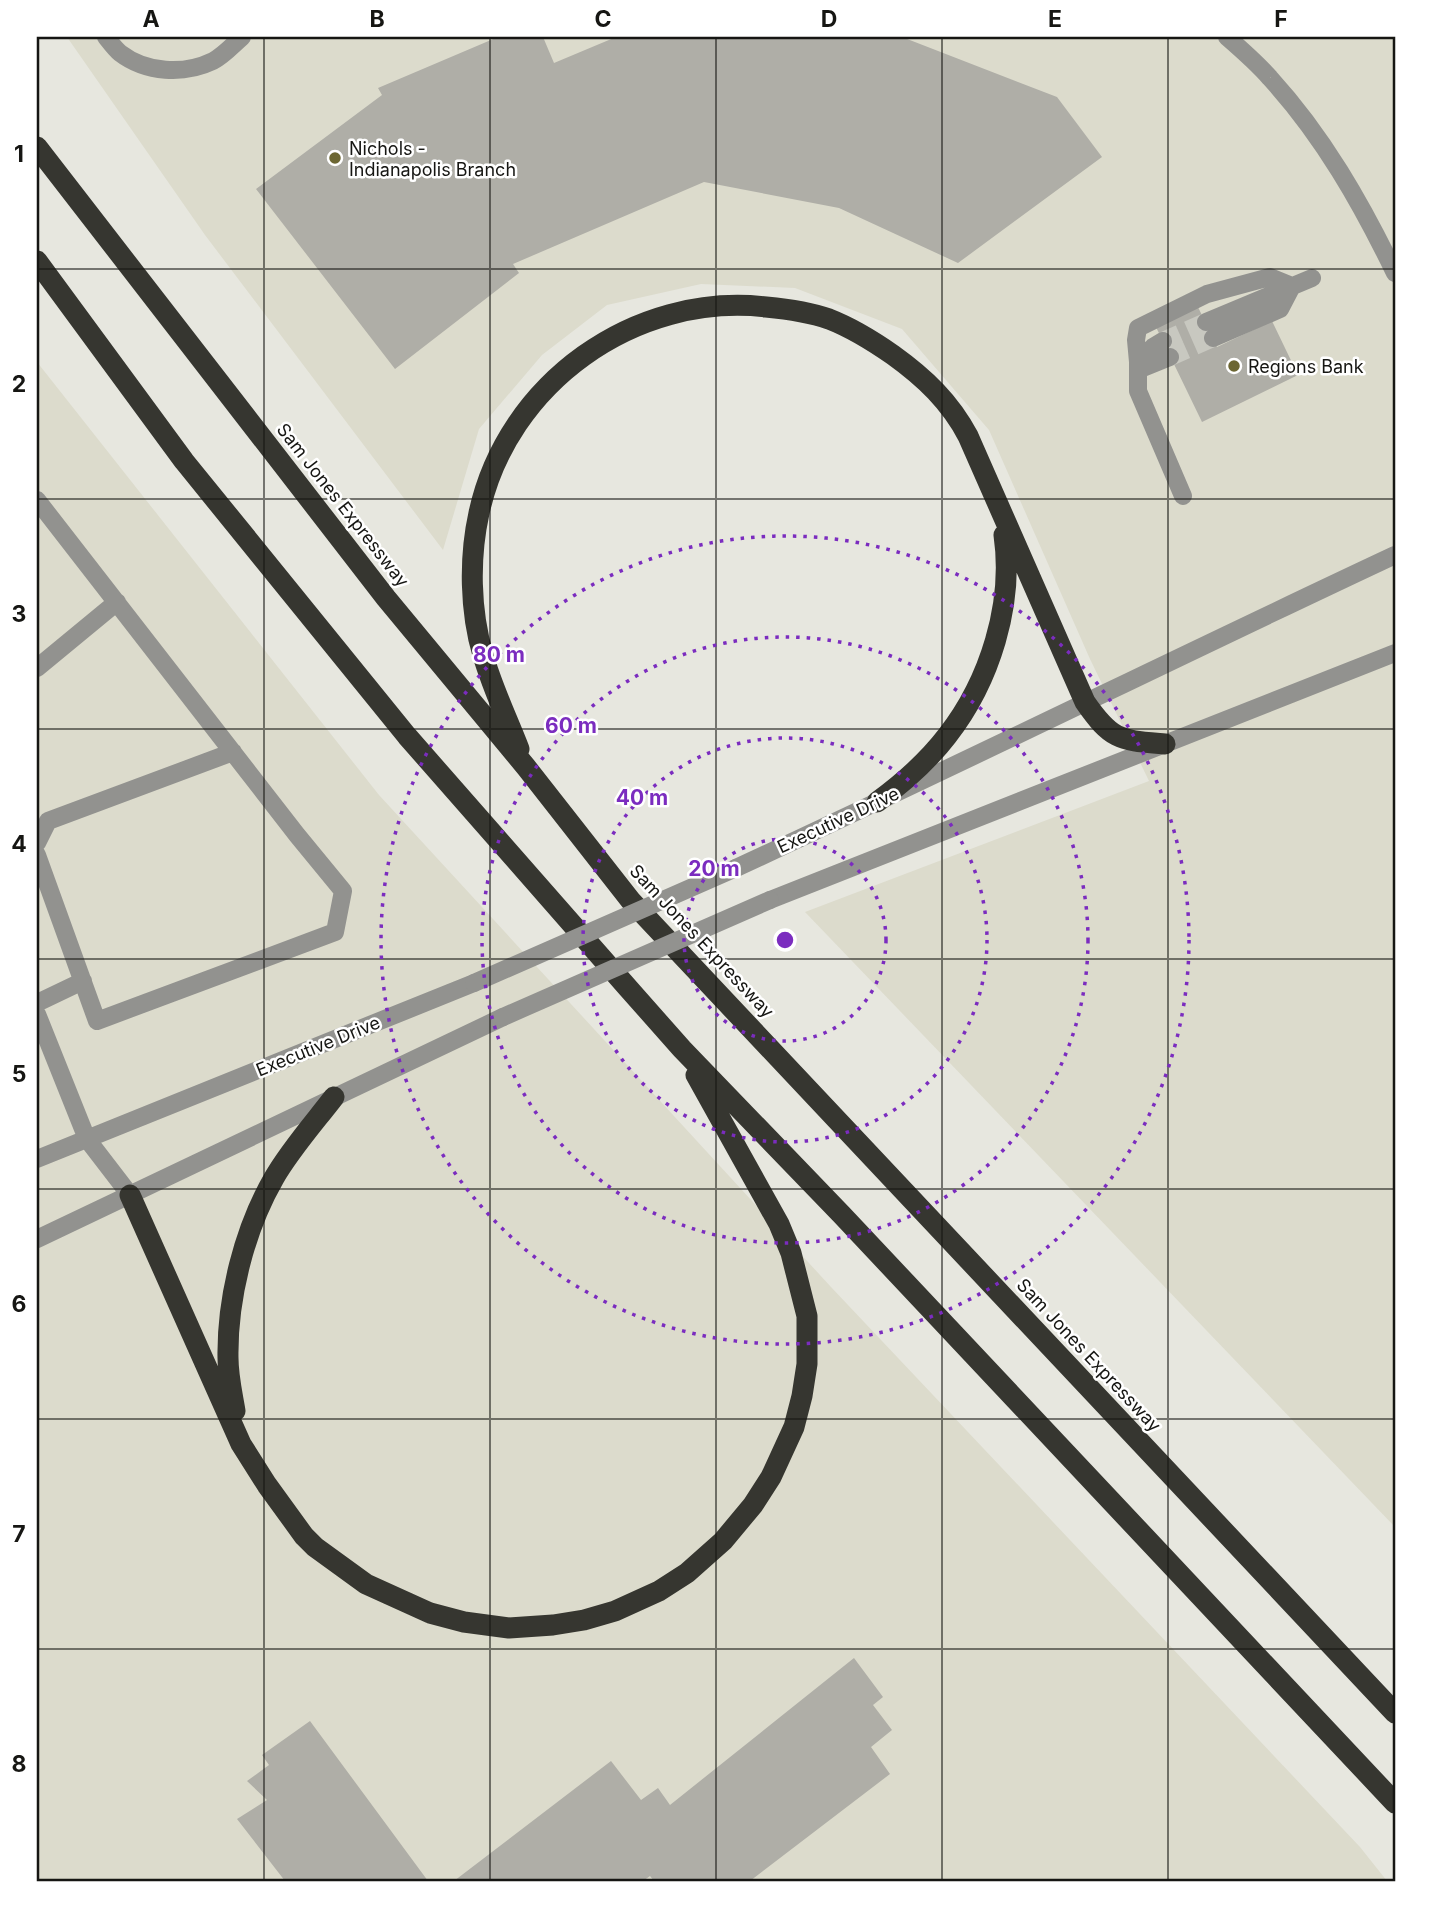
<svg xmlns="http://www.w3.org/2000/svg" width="1432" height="1918" font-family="Inter,sans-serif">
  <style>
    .built { fill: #dcdbcc }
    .building { fill: #afaea7 }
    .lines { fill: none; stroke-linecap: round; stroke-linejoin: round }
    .minor-tunnel { stroke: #c8c8c0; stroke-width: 18; stroke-dasharray: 18 9; stroke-linecap: butt }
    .minor { stroke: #92928f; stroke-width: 18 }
    .highway { stroke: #363630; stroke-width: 21 }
    .minor-bridge { stroke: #92928f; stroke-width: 18 }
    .grid { fill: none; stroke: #161613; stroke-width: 2; stroke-opacity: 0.55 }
    .ring { fill: none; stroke: #7b2cbf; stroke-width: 3.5; stroke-dasharray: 3.5 7 }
    .poi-dot { fill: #6c6632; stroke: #fff; stroke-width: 2.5 }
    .labels { text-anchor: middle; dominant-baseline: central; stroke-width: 5; stroke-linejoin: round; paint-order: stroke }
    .poi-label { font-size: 18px; fill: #161613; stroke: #fff; text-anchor: start }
    .street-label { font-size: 18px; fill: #161613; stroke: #fff }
    .centre { fill: #7b2cbf; stroke: #fff; stroke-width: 3.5 }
    .ring-label { font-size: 21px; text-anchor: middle; font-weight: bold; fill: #7b2cbf; stroke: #fff; stroke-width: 5; stroke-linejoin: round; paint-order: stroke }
    .neatline { fill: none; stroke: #161613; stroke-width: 2.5 }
    .grid-label { font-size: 23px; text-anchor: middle; font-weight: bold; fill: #161613 }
  </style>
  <rect width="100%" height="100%" fill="#e7e7df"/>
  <path class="built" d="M67 37H1395V1527L805 912 1149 781 1090 659 989 430 902 329 795 288 701 284 607 305 542 355 479 429 443 550 205 235Z
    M37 362 379 795 831 1287 1360 1847 1387 1881H37Z"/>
  <path class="building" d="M498 37H543L554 63 616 37H902L1057 97 1102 157 958 263 839 208 704 182 513 264 519 273 395 369 256 189 382 95 378 88Z
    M1198 307 1217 347 1272 321 1298 375 1202 422 1156 327Z
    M854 1658 883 1697 873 1705 892 1730 871 1747 890 1774 750 1881 677 1880 654 1881 650 1876 643 1881H454L611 1761 641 1800 658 1788 670 1805Z
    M310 1721 428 1881H285L237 1819 267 1800 247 1781 269 1765 262 1755Z"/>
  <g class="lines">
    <path class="minor-tunnel" d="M1163 341 1206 322
      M1170 357 1213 338"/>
    <path class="minor" d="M106 37C110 42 115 49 120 53 146 73 184 75 213 61 223 56 233 45 242 37
      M1227 37C1242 50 1257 63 1270 78 1323 136 1361 203 1395 273
      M1206 322 1312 278
      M1163 341 1153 347 1138 362V391L1183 496
      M1138 362 1136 340 1138 328 1207 294 1270 277 1292 286 1280 309 1213 338
      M1138 370 1170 357
      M37 500 297 835 343 891 335 932 97 1021 37 855
      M37 668 117 602
      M37 843 48 821 233 752
      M736 868C957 766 1175 658 1395 555
      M770 900 1395 653
      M37 1003 83 981
      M37 1014 87 1139 130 1195
      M37 1159 474 983
      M37 1239 503 1017"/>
    <path class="highway" d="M37 147 386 598 526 767 631 901 1395 1713
      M37 261 184 461 407 736 628 988 682 1049 842 1215 1395 1803
      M519 749C507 718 492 687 483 655 470 611 469 558 479 513 507 383 635 292 766 307 787 309 809 312 829 319 852 328 873 341 893 355 925 378 950 402 968 436L1085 702C1112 741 1120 740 1165 744
      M877 802C903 783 927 762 947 736 990 681 1014 604 1004 535
      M130 1195 241 1444 267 1485 304 1536 315 1547 366 1584 430 1613 464 1622 509 1628 553 1625 584 1620 615 1611 659 1591 687 1573 723 1541 753 1505 771 1477 794 1427 802 1396 807 1364V1316L791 1253 779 1224 696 1075
      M235 1411C232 1393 228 1376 228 1358 227 1299 244 1230 274 1178 290 1150 314 1123 334 1097"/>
    <path class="minor-bridge" d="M474 983 736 868
      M503 1017 770 900"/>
  </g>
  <path class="grid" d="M264 37V1881M490 37V1881M716 37V1881M942 37V1881M1168 37V1881M37 269H1395M37 499H1395M37 729H1395M37 959H1395M37 1189H1395M37 1419H1395M37 1649H1395"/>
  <g class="ring">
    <circle cx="785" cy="940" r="101"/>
    <circle cx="785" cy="940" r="202"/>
    <circle cx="785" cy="940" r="303"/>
    <circle cx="785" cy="940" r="404"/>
  </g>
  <g class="poi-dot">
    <circle cx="335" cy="158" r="7"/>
    <circle cx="1234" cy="366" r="7"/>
  </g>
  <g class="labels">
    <g class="poi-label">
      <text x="349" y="148">Nichols -<tspan x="349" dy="21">Indianapolis Branch</tspan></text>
      <text x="1248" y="366">Regions Bank</text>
    </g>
    <g class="street-label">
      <text transform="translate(343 505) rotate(52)">Sam Jones Expressway</text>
      <text transform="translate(838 820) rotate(-25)">Executive Drive</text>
      <text transform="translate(702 941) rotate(47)">Sam Jones Expressway</text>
      <text transform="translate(318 1046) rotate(-22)">Executive Drive</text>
      <text transform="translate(1089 1355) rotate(47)">Sam Jones Expressway</text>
    </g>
  </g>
  <circle cx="785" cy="940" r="10" class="centre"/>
  <g class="ring-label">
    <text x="499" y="662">80 m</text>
    <text x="571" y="733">60 m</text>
    <text x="642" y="805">40 m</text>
    <text x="714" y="876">20 m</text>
  </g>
  <rect width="1432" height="1918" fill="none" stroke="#ffffff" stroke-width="77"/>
  <rect x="38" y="38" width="1356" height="1842" class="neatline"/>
  <g class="grid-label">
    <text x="151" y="27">A</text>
    <text x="377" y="27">B</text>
    <text x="603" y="27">C</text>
    <text x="829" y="27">D</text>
    <text x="1055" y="27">E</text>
    <text x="1281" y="27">F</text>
    <text x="19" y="162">1</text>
    <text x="19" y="392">2</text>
    <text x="19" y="622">3</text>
    <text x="19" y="852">4</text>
    <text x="19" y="1082">5</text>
    <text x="19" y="1312">6</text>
    <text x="19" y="1542">7</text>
    <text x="19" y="1772">8</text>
  </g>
</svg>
